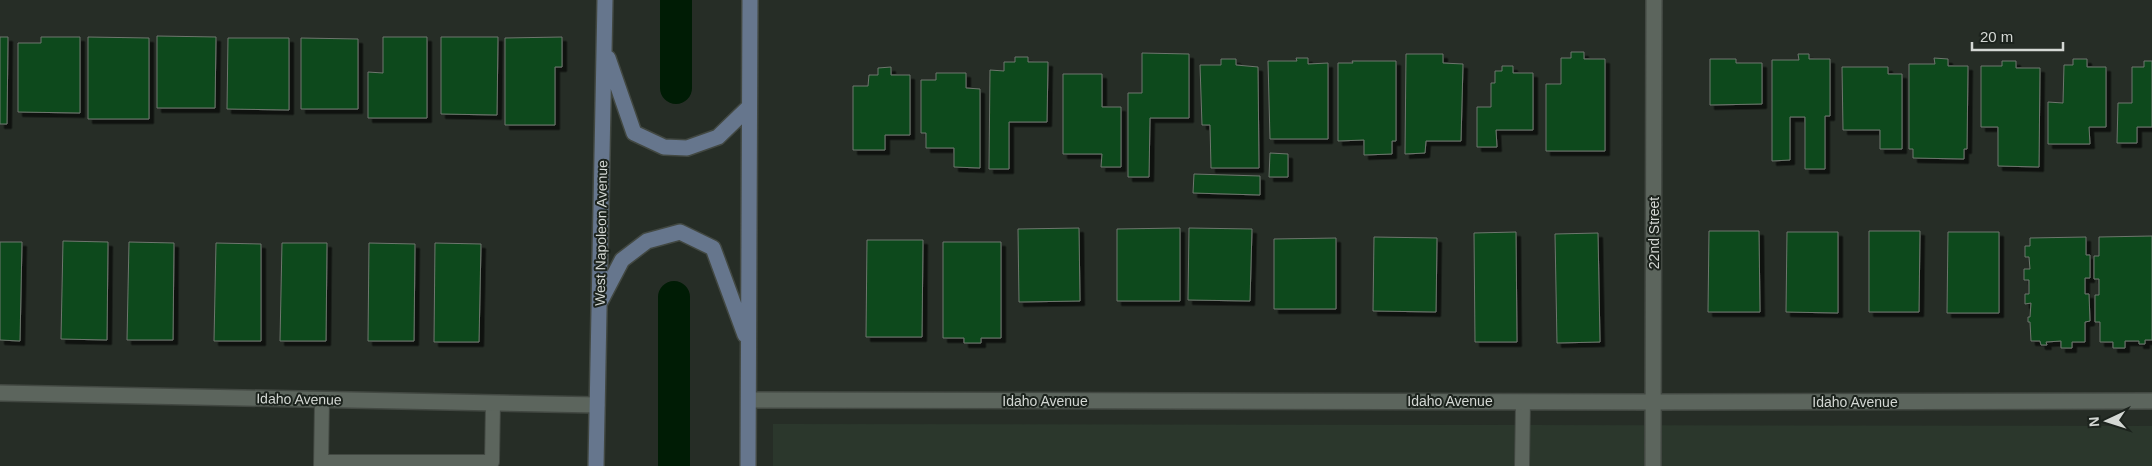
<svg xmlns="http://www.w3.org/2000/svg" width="2152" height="466" font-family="Arial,sans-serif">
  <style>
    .built { fill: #2b372c }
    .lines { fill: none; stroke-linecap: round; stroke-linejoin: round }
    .canal { stroke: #001c05; stroke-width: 32 }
    .building { fill: #0d4a1b; stroke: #6e766e; filter: url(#shadow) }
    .lane-casing { stroke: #424842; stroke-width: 16 }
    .street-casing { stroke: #424842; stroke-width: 18 }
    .secondary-casing { stroke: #424842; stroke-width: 18 }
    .lane { stroke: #5c655d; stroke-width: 14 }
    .street { stroke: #5c655d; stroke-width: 15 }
    .secondary { stroke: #66768d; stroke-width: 15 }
    .labels { text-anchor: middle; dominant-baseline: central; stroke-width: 4; stroke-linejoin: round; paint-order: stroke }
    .street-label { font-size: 14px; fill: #d4d8d4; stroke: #1c231d }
  </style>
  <defs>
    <filter id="shadow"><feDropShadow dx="4.5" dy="4.5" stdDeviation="0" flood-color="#0009"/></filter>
  </defs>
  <rect width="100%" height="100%" fill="#262d26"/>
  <path class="built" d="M773 424 2152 426V466H773Z"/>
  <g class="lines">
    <path class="canal" d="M676 88V0
      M674 466V297"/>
  </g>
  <path class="building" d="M157 36 216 37 215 108H157Z
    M0 37H8L7 124H0Z
    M41 37H80V113L18 112V43H41Z
    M88 37 149 38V119H88Z
    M383 37H427V118H368V72L383 73Z
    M441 37H498L497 115 441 114Z
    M562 37V67H555V125H505V38Z
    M228 38H289V110L227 109Z
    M301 38 358 39V109H301Z
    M1571 52H1584V59H1605V151H1546V84H1561V58H1571Z
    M1142 53 1189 54V118H1150L1149 177H1128V93H1142Z
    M1406 54H1443V63L1463 64 1461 141H1426L1425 153 1405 154Z
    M1798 54H1809V59H1830V116H1825V169H1805V117H1790V160L1772 161V60H1799Z
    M1015 57H1028V62H1048L1047 122H1009V169H989L990 70 1004 71V62H1015Z
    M1296 58H1308V64L1328 63V139H1270L1268 61H1297Z
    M1934 58 1948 59V66H1968L1967 149H1964V159L1913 158V149H1909V64H1935Z
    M1221 59H1236V65L1258 67 1259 168H1211L1210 125H1202L1200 65H1221Z
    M1710 59H1736V63H1762V104L1710 105Z
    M2073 59H2087V67H2106V127H2089L2090 144H2048V102L2063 103 2064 65H2073Z
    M1352 61H1396V141H1392V154L1364 155V140L1338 141V63H1353Z
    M2002 61H2016V68H2040L2039 167 1998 166V127H1981V66H2002Z
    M2144 61H2152V127H2137V143H2117L2118 103H2132V67H2144Z
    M1502 66H1513V73H1533V130H1496L1497 147H1477V107H1491V83H1495V71H1502Z
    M891 67V75H910V135H885V150H853V86H868L869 75H878V68Z
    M1842 67H1888V74H1902V149H1880V130H1843Z
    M936 73H966V88L980 89V168L954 167V148H926V133H921V80H936Z
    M1063 74H1102V107H1121V167H1101L1102 154H1063Z
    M1270 153 1288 154V177H1269Z
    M1194 174 1260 176V195L1193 193Z
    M1079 228 1080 301 1019 302 1018 229Z
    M1180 228V301H1117V229Z
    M1189 228 1252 229 1250 301 1188 300Z
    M1709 231H1759L1760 312H1708Z
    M1869 231H1920L1919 312H1869Z
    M1516 232 1517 342H1475L1474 233Z
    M1787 232H1838V313L1786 312Z
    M1948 232H1999V313H1947Z
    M1598 233 1600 342 1557 343 1555 234Z
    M2152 236V340H2145V344H2139V341H2125V348H2113V342H2100V322H2095V295H2099V279H2094V256H2099V237Z
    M1374 237 1437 238 1436 312 1373 311Z
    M2086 237V255H2090V278H2085V294H2089L2090 321 2085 322V342H2072V348H2061V341L2046 342 2047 345H2041L2040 341H2031L2030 322H2028V317H2030L2031 303 2025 304V294H2029V280H2024V269H2030L2029 257H2025V246H2030V238Z
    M1336 238V309H1274V239Z
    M867 240H923L922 337H866Z
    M63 241 108 242 107 340 61 339Z
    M0 242H22L20 341 0 340Z
    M129 242 174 243 173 340H127Z
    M943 242H1001V338H981V343H964V338H943Z
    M216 243 261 244V341H214Z
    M282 243H327L326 341H280Z
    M369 243 415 244 414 341H368Z
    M435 243 481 244 479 342H434Z"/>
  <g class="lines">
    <g class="lane-casing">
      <path id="lane" d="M321 462H492L493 403
        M321 466 322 400
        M1522 466 1523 402"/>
    </g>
    <g class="street-casing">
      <path id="street" d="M0 393 597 405
        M749 400 1654 402 2152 401
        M1653 466 1654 0"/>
    </g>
    <g class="secondary-casing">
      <path id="secondary" d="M608 58 634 133 664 147 687 148 718 137 749 107
        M600 302 622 260 647 241 680 232 713 248 745 335
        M596 466 605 0
        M748 466 750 0"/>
    </g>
    <use href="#lane" class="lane"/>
    <use href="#street" class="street"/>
    <use href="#secondary" class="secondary"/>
  </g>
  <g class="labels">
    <g class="street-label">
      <text transform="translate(601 233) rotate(-89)">West Napoleon Avenue</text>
      <text transform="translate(1654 233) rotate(-90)">22nd Street</text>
      <text transform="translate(299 399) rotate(1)">Idaho Avenue</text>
      <text x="1045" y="401">Idaho Avenue</text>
      <text x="1450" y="401">Idaho Avenue</text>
      <text x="1855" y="402">Idaho Avenue</text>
    </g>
  </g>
  <g transform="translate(2107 421) rotate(266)" stroke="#1c231d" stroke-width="4" paint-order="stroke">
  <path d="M0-4L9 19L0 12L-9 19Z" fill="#d4d8d4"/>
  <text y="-8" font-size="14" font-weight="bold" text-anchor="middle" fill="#d4d8d4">N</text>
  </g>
  <path d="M1972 42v8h91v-8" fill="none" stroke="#d4d8d4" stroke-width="2.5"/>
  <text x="1980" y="42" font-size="15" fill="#d4d8d4" stroke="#1c231d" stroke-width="4" paint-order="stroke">20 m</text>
</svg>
